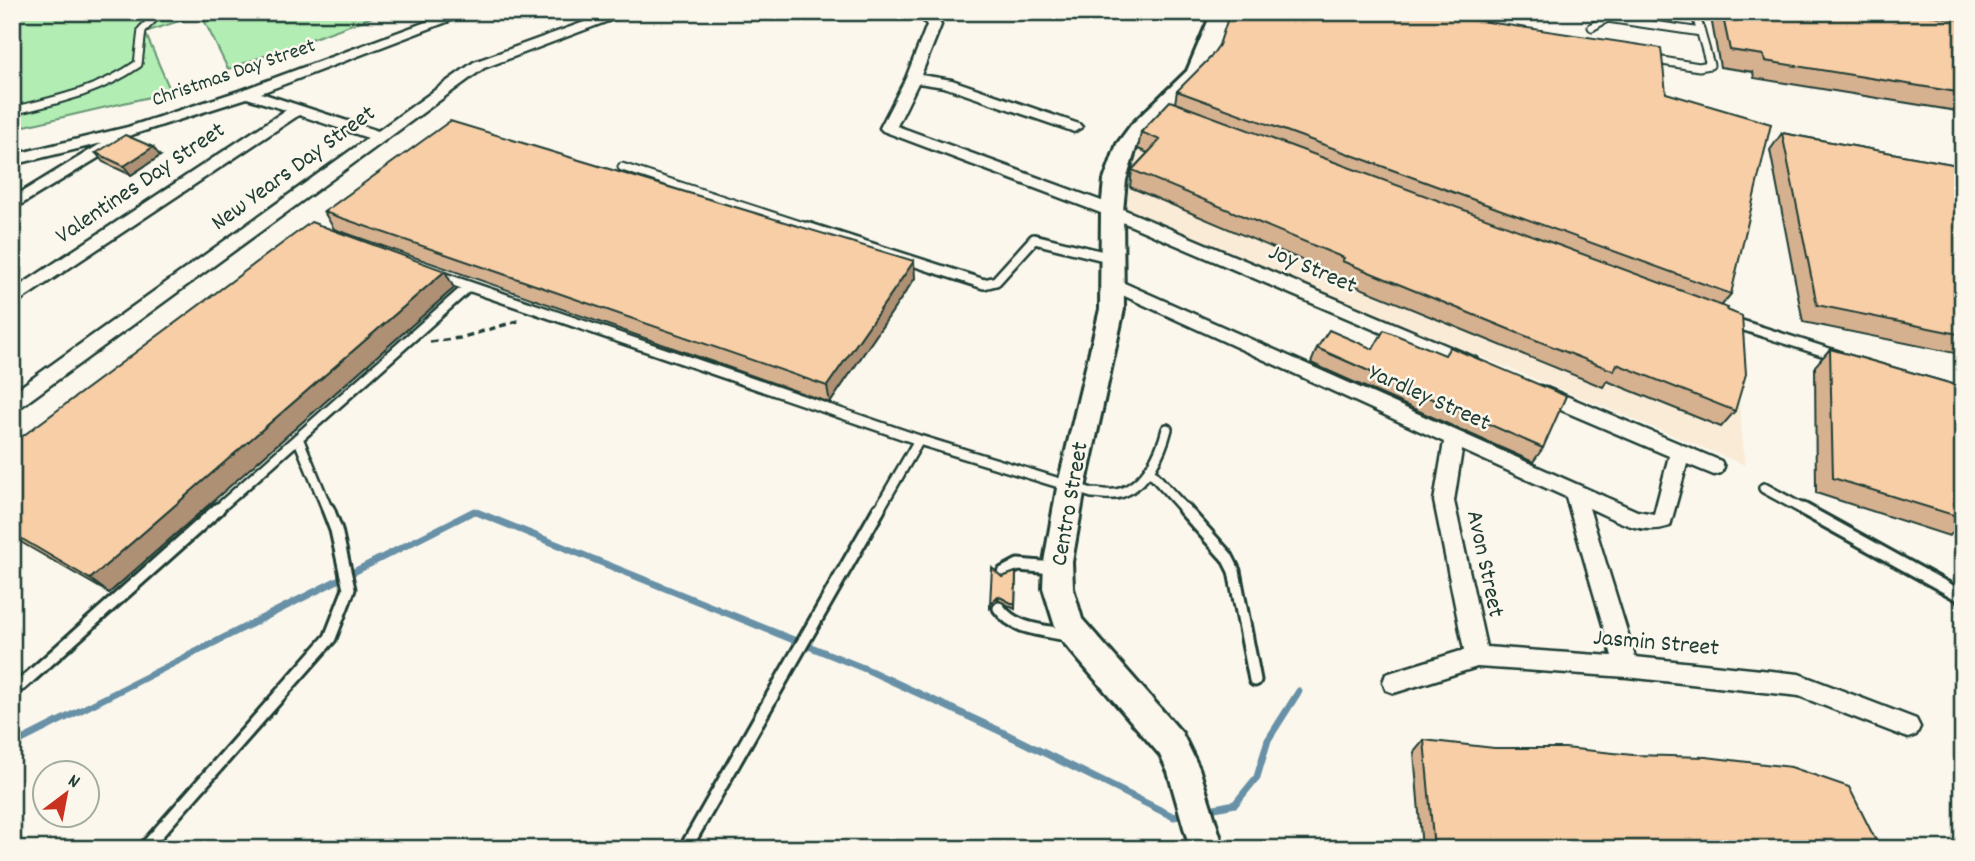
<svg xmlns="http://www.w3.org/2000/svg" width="1975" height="861" font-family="Dekko,sans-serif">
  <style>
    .built { fill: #faebd7 }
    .green { fill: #b2eeb4; stroke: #689674; stroke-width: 2 }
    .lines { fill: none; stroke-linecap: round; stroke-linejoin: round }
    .stream { stroke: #6791a7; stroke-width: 7 }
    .service-far2-casing { stroke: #1f3d34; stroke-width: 11 }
    .service-far1-casing { stroke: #1f3d34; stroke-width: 14 }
    .service-casing { stroke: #1f3d34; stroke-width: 17 }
    .minor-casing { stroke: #1f3d34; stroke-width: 5 }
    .secondary-casing { stroke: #1f3d34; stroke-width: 6 }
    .path { stroke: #1f3d34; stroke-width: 3.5; stroke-dasharray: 7 5; stroke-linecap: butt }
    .service-far2 { stroke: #fbf7ec; stroke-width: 7 }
    .service-far1 { stroke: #fbf7ec; stroke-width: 9 }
    .service { stroke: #fbf7ec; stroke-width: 11 }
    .minor { fill: #fbf7ec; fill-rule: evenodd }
    .secondary { fill: #fbf7ec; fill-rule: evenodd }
    .wall { fill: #d5b190; stroke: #1f3d34; stroke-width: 2 }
    .shaded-wall { fill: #ae9075; stroke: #1f3d34; stroke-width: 2 }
    .building { fill: #f8cea7; stroke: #1f3d34; stroke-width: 2 }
    .labels { text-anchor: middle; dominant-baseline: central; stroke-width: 5; stroke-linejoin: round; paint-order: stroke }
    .far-street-label { font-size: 21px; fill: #1f3d34; stroke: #fbf7ec }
    .street-label { font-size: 24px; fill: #1f3d34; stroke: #fbf7ec }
  </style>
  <rect width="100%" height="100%" fill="#fbf7ec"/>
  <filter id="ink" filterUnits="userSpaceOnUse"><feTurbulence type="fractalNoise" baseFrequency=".0143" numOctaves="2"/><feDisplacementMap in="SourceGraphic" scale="14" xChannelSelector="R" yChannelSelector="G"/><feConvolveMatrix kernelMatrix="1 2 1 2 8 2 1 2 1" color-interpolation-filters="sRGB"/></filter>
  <g filter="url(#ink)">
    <path class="built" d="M1149 132 1732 330 1745 465 1125 211 1134 159Z"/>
    <path class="green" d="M12 12H386L228 69 201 14 145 32 171 92 12 129Z"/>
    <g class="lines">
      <path class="stream" d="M12 745 474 511 868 670 1000 731 1174 817 1187 814
        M1205 810 1235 804 1257 777 1268 740 1299 691"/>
      <g class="service-far2-casing">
        <path id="service-far2" d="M1592 27 1607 18 1701 32
          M1472 31 1485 12
          M1650 59 1699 67 1710 65 1695 12
          M12 111C57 100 100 91 138 64L142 30 160 12
          M622 167 813 229"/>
      </g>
      <g class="service-far1-casing">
        <path id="service-far1" d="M807 227 984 284 996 281 1034 239 1112 258
          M439 276 919 440 1092 493C1101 493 1111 496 1120 493 1146 485 1161 453 1167 429
          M1732 322 1838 356
          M298 438 328 511
          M1149 470 1186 511
          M1764 488 1806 511
          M216 511 468 287
          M878 511 919 440"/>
      </g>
      <g class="service-casing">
        <path id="service" d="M1184 509 1227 557 1234 571 1255 680
          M1803 509 1963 597
          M1003 573 1018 565 1054 568
          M999 608C1014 630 1043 630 1067 635
          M21 685 218 509
          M144 849 330 638 349 589 336 530 328 509
          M685 849 879 509"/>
      </g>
      <g class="minor-casing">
        <path id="minor" d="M453 12H473L261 93 378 131 474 62 612 12H632L484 68 19 408 12 410V393L368 138 299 115 12 306V291L286 110 247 98 122 138 121 144 12 210V198L102 143 12 165V155L128 127 242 90Z
          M917 12H932L941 25 921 75 952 80 1079 124 1082 127 1074 132 1069 130 944 87 918 83 897 126 1118 207 1476 358 1479 363 1476 368H1464L1106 215 883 131 880 128 906 78 927 25Z
          M1113 278 1637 511 1654 514 1669 456 1533 398 1531 393 1533 388 1540 386 1547 388 1721 461 1724 467 1721 473 1714 475 1687 464 1670 526C1641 536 1616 520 1589 508L1635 657 1799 674 1916 719 1920 727 1916 735 1908 738 1799 696 1627 677 1477 667 1394 693 1386 690 1383 682 1386 674 1464 650 1434 501 1444 442 1107 288 1104 284ZM1462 450 1566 497 1612 656 1486 647 1454 501Z"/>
      </g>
      <g class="secondary-casing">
        <path id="secondary" d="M1212 12H1230L1213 61 1205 74 1145 133 1137 145 1126 180 1123 211 1124 309 1085 488 1072 562 1073 588 1082 619 1182 733 1199 768 1224 849H1190L1168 772 1160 755 1058 636 1043 588 1044 562 1057 488 1100 309 1101 211 1104 180 1117 144 1131 125 1187 71Z"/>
      </g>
      <path class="path" d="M430 342 460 338 521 320"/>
      <use href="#service-far2" class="service-far2"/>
      <use href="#service-far1" class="service-far1"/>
      <use href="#service" class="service"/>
      <use href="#minor" class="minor"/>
      <use href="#secondary" class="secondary"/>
    </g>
    <path class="wall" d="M1710 12H1907L1963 20V112L1754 78 1753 72 1720 67Z
      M1177 91 1666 93 1731 294 1722 305 1727 310 1735 411 1721 427 1607 381 1603 387 1336 278 1337 275 1130 187 1132 170 1148 153 1138 149 1141 132 1175 103Z
      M1782 133 1963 166V378L1955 353 1803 322 1770 150Z
      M96 153 160 156 131 175 103 162Z
      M324 212 915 278 830 403 334 229Z
      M454 288 109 593 12 537V444Z
      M1317 348 1543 448 1533 462 1311 363Z
      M1830 349 1963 387V525L1949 536 1816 493 1815 366Z
      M1016 572 1015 609 998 600 990 608 1002 577Z
      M1424 740 1880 849H1422L1414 752Z"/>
    <path class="shaded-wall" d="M153 147 160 156 131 175 124 166Z
      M12 161 20 170V190L12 192Z
      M914 261 915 278 830 403 827 386Z
      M445 271 454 288 109 593 90 579Z
      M998 596V600L990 608V604Z"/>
    <path class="building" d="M1230 12H1421L1661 48 1666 93 1771 124 1731 294 1177 91 1210 58 1219 45Z
      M1722 12H1907L1963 20V93L1765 61 1763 55 1730 50Z
      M1170 101 1728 308 1727 310 1742 316 1746 374 1735 411 1617 364 1614 371 1518 333 1342 261 1344 258 1132 170 1160 140 1141 132Z
      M450 121 914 261 827 386 324 212Z
      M1782 133 1963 166V335L1817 305Z
      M125 135 153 147 124 166 96 153Z
      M311 222 445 271 90 579 12 533V444Z
      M1329 330 1373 349 1384 330 1445 355 1450 347 1566 396 1543 448 1317 348Z
      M1830 349 1963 387V518L1833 478Z
      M992 568 1002 577 1016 572 1015 605 998 596 990 604Z
      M1424 740 1494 748H1565L1633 755 1706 757 1791 767 1849 787 1880 849H1434Z"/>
  </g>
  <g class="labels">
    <g class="far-street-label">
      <text transform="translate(234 74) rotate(-19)">Christmas Day Street</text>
    </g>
    <g class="street-label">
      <text transform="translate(294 169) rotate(-36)">New Years Day Street</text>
      <text transform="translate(141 184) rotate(-34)">Valentines Day Street</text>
      <text transform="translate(1312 270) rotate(23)">Joy Street</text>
      <text transform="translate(1429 399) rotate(24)">Yardley Street</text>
      <text transform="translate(1071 504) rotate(-80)">Centro Street</text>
      <text transform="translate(1484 564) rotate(78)">Avon Street</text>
      <text transform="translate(1656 644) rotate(5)">Jasmin Street</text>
    </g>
  </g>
  <rect width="1975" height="861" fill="none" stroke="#fbf7ec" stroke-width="42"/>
  <rect x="21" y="21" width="1933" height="819" fill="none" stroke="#1f3d34" stroke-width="2.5" filter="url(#ink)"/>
  <g transform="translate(66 794) rotate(32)"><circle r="33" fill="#fbf7ec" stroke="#a3ada2" stroke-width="2"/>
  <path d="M0-5L12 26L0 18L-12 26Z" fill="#c8321e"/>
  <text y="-10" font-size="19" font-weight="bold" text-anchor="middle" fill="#1f3d34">N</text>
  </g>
</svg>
